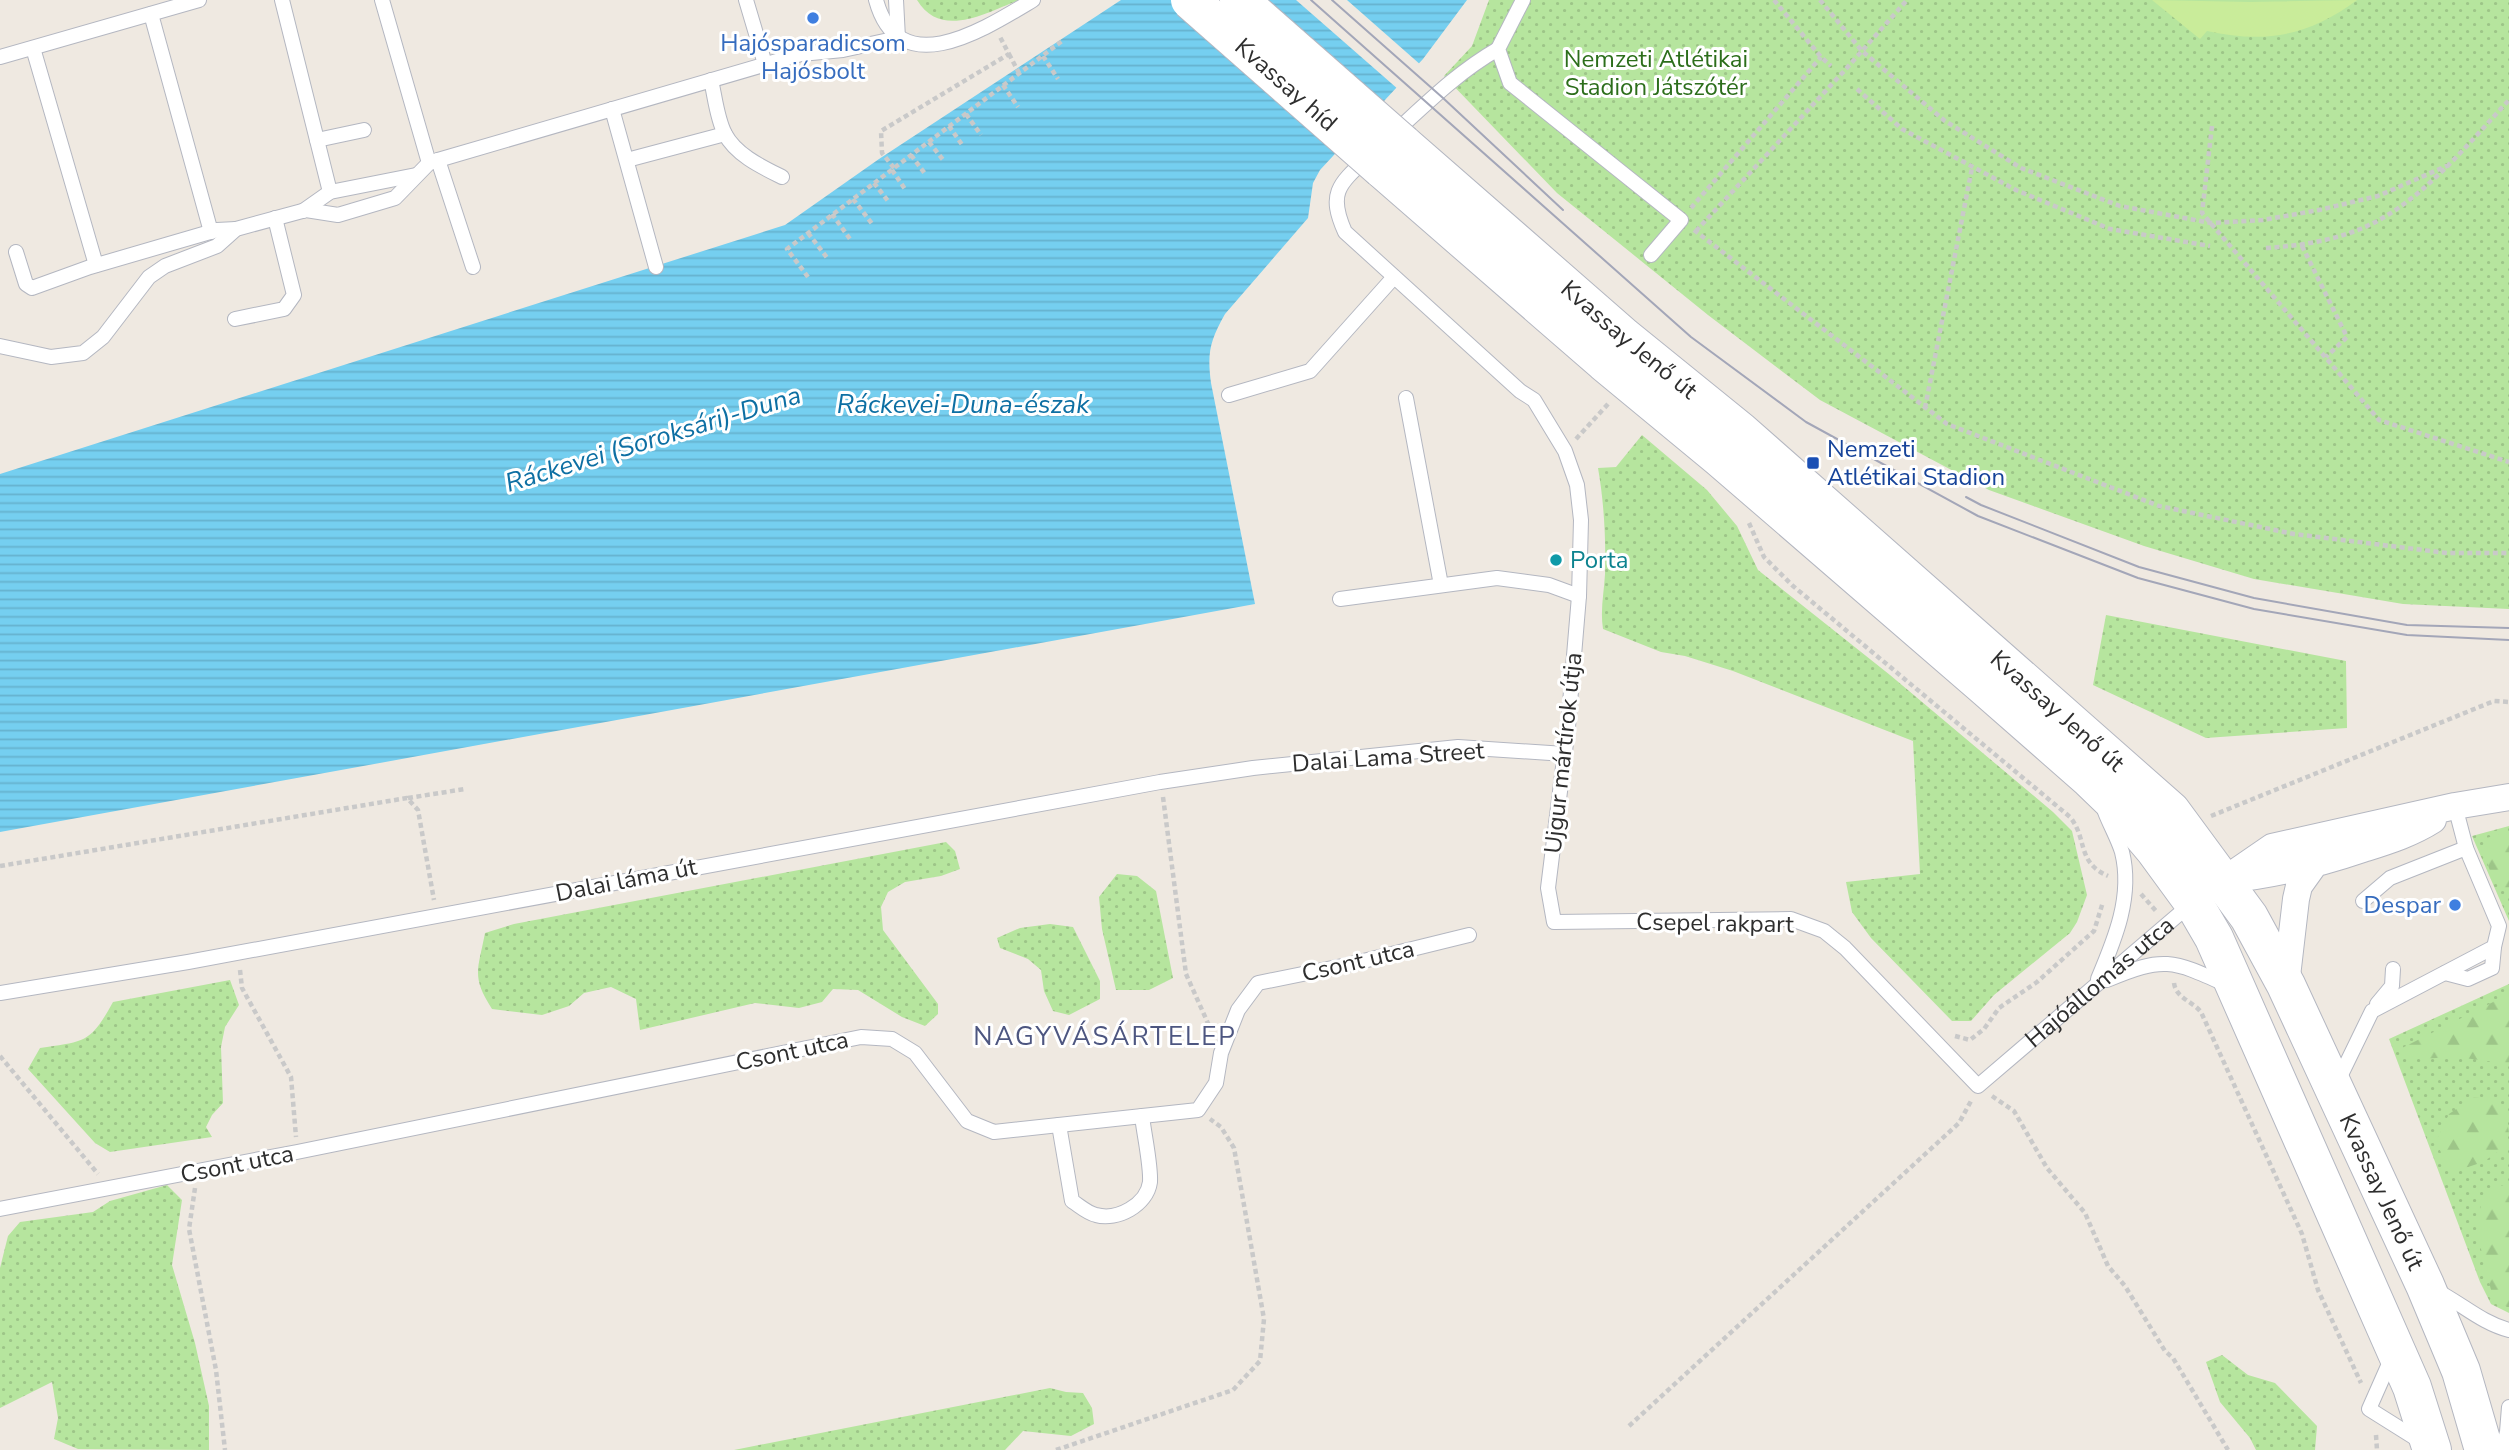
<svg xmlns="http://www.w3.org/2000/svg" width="2509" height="1450" font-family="'Nunito Sans',sans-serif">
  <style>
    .green { fill: url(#green-dots) }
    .forest { fill: url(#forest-firs) }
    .pitch { fill: #c9ec9a }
    .water { fill: url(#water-rules) }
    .pier { fill: #efe9e1 }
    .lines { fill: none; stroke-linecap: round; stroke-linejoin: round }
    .service-casing { stroke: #b4b7c1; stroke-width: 16 }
    .minor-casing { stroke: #b4b7c1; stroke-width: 28 }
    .secondary-casing { stroke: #b4b7c1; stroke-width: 40 }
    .path { stroke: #c9c9c9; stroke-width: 4.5; stroke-dasharray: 5 3.5; stroke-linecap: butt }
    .service { stroke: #fff; stroke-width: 14 }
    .minor { stroke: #fff; stroke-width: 26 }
    .secondary { stroke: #fff; stroke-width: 38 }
    .tram { stroke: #a3a6b8; stroke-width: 2 }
    .secondary-bridge-casing { stroke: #b4b7c1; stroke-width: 40; stroke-linecap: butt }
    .secondary-bridge { stroke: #fff; stroke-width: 38 }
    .shop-dot { fill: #3f7fe0; stroke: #fff; stroke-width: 2.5 }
    .transit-dot { fill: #1a4fb4; stroke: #fff; stroke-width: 2.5 }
    .culture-dot { fill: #0f9aa8; stroke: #fff; stroke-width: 2.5 }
    .labels { text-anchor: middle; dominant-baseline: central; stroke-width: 6; stroke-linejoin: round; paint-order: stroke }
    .shop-label { font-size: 24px; fill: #366cbe; stroke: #fff }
    .park-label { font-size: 24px; fill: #2c6e1b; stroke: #fff }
    .street-label { font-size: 24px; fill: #2e2e2e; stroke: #fff }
    .transit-label { font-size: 24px; fill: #164399; stroke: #fff; text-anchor: start }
    .culture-label { font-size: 24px; fill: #0d838f; stroke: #fff; text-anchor: start }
    .water-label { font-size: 26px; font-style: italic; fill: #0d6fa3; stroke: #fff }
    .neighbourhood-label { font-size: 26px; letter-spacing: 2px; fill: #4d5680; stroke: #fff }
  </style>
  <defs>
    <pattern id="green-dots" width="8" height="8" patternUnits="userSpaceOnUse" patternTransform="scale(1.75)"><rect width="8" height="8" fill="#b6e59e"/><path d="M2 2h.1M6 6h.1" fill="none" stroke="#9dc588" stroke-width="1.8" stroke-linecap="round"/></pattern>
    <pattern id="forest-firs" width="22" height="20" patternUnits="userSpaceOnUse" patternTransform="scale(1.75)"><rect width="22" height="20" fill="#b6e59e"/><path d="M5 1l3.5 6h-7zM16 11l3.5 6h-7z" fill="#9dc588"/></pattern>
    <pattern id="water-rules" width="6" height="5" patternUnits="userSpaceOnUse" patternTransform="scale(1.75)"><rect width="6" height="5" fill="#75cff0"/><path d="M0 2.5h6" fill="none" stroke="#66b2ce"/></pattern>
  </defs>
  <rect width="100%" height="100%" fill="#efe9e1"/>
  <path class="green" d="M917 0H1019C987 12 941 40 917 0Z
    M1489 0H2509V609L2403 604 2254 579 2144 546 1989 490 1820 400 1708 315 1557 193 1444 76 1472 46Z
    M1642 435 1707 490 1737 526 1758 570 1890 675 2053 812 2072 831 2087 895 2077 922 2070 933 1994 995 1971 1021H1952L1871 938 1852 912 1846 882 1920 874 1913 741 1733 671 1685 656 1661 652 1603 629C1600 610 1604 593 1605 574 1606 539 1604 502 1598 468L1616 467Z
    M2106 615 2346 661 2347 728 2206 738 2093 685Z
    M2509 826V921L2472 836Z
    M946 842 955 851 960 869 941 876 905 882 888 892 881 907 883 930 938 1004V1014L925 1026 902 1017 858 990 833 989 822 1002 799 1008 755 1003 640 1030 636 999 611 987 584 993 569 1006 542 1015 492 1009C471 976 478 970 485 933L514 924Z
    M1117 874 1137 876 1156 891 1173 978 1149 990H1116L1102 929 1099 897Z
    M1050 924 1073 927 1100 981V999L1069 1015 1053 1011 1044 991 1041 970 1028 959 1000 948 997 938 1020 928Z
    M230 980 239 1005 225 1027 221 1047 223 1103 212 1115 206 1127 212 1137 110 1152 95 1143 28 1069 40 1048C85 1041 90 1044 113 1002Z
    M2509 984V1313L2491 1304 2480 1282 2389 1039Z
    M167 1185 182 1200 172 1265 195 1343 209 1406V1450L78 1449 54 1439 58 1418 52 1382 0 1408V1268L8 1236 20 1222 93 1212 110 1201Z
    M2222 1355 2248 1375 2275 1383 2317 1426 2315 1450H2256L2250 1438 2220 1402 2206 1362Z
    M1050 1388 1066 1392 1083 1393 1092 1408 1094 1424 1071 1436 1023 1431 1005 1450H734Z"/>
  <path class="forest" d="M2509 832V891L2494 882 2484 854 2486 838Z
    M2509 994V1064L2457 1057 2415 1059 2402 1048Z
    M2474 1097 2495 1100 2505 1108 2509 1133 2505 1147 2483 1162 2450 1173 2436 1141 2449 1114Z
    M2509 1182V1307H2507L2493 1298C2487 1271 2468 1220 2486 1196 2490 1190 2503 1186 2509 1182Z"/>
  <path class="pitch" d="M2152 0 2250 2 2357 0C2309 36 2265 44 2207 31L2200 39Z"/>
  <path class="water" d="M1121 0H1467L1423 59 1320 170 1313 183 1308 218 1225 314C1210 341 1207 352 1211 383L1255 604 0 832V474L785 225 879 159Z"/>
  <path class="pier" d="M1296 0H1347L1422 66 1399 90Z"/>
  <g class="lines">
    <g class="service-casing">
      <g id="service">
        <path d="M282 0 330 192"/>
        <path d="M382 0 429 163"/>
        <path d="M746 0 765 64"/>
        <path d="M876 0C899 85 986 28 1033 0"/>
        <path d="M896 0 898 38"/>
        <path d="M1523 0 1498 49 1510 83 1681 220 1651 255"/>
        <path d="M151 14 211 232"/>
        <path d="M33 48 96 265"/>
        <path d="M0 57 199 0"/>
        <path d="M711 80C715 97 717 119 725 134 736 155 762 167 782 177"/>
        <path d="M612 109 656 267"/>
        <path d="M1394 133C1428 102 1458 72 1498 49"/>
        <path d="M317 140 364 130"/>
        <path id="s1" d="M1366 159C1338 185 1328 194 1345 232L1520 391 1534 400 1565 451 1577 485 1581 520 1579 596 1568 727 1548 888 1554 922 1791 919 1824 931 1845 948 1978 1086 2192 903"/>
        <path d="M438 160 473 267"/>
        <path d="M627 160 725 134"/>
        <path d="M303 211 330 192 416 175"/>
        <path d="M16 252 26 284 32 288 90 267 217 230 236 229"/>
        <path d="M235 319 284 309 294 295 275 218"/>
        <path d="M0 346 51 357 83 353 103 337 149 277 165 266 217 246 236 229 306 210 338 215 395 198 429 163 438 160 801 54 843 50 898 38"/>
        <path d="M1229 395 1310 371 1394 277"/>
        <path d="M1406 398 1441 585"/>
        <path d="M1340 599 1497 578 1549 585 1579 596"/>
        <path d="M2363 901 2390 878 2466 848"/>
        <path d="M2445 973 2468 979 2492 968 2494 947"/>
        <path d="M2098 979C2115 939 2133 896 2122 852 2118 839 2110 825 2105 812"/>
        <path d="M2107 980C2164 956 2172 960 2227 985"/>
        <path d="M0 993 188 962 1160 782 1253 768 1458 747 1565 754"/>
        <path d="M2377 1004 2392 986 2393 969"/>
        <path d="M2337 1083 2372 1011 2494 947 2499 926 2466 848 2455 806"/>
        <path d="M1059 1125 1072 1201C1080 1206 1087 1213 1096 1215 1117 1221 1147 1205 1150 1182 1151 1165 1144 1134 1142 1116"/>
        <path d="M0 1209 297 1152 861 1037 892 1039 915 1053 967 1121 994 1132 1198 1110 1216 1083 1221 1053 1238 1010 1258 983 1347 965 1469 935"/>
        <path d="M2437 1291C2462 1304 2482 1323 2509 1330"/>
        <path d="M2392 1357 2369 1409 2420 1441"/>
        <path d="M2502 1450 2507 1432 2509 1407"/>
      </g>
    </g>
    <g class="minor-casing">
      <path id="minor" d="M2224 880 2272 847 2455 806 2509 797
        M2226 880C2275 875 2316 865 2363 849 2388 841 2411 834 2433 820
        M2286 985 2296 899 2299 886 2314 865"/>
    </g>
    <g class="secondary-casing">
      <g id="secondary">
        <path id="s2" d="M1403 144 1624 337 1740 431 2171 811 2249 917 2286 985 2425 1285 2461 1371 2484 1450"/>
        <path d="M1382 169 1604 362 1719 457 1983 685 2090 779 2118 806 2155 850 2193 902 2214 938 2412 1387 2432 1450"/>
      </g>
    </g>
    <path class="path" d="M1774 0 1821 57 1831 66
      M1820 0 1862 51 1945 121 2021 168 2120 206 2211 223 2263 220 2319 210 2378 196 2451 164
      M1009 54 1019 73
      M1043 56 1058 79
      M1003 85 1018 107
      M1857 89 1902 129 2016 190 2110 229 2210 246
      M966 114 981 135
      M949 126 963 146
      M2212 126 2202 213 2379 420 2509 462
      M929 142 944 161
      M911 155 926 175
      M894 168 882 153 881 131 1009 54 1000 37
      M892 170 905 189
      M874 183 888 201
      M853 199 873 225
      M1691 208 1821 57
      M832 214 850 239
      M1694 230 1947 424 2159 506 2294 534 2447 553H2509
      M1696 231 1846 69 1907 0
      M808 233 828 259
      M2302 246 2347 337 2326 357
      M2266 248C2296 246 2326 242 2355 231 2416 209 2466 146 2509 100
      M808 277 787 249 1062 41
      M1925 408 1972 168
      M1576 439 1608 404
      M1749 523 1764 557 1793 586 2070 817C2088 839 2076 862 2108 876
      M1163 797 1186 974 1211 1030
      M408 798 465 789
      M2211 816 2494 701 2509 702
      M0 866 407 798 418 810 434 900
      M2141 894 2156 911
      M240 970 242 988 291 1077 296 1137
      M2174 983C2176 998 2192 1001 2201 1012L2302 1234 2318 1290 2361 1383
      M1955 1036 1970 1040 1984 1029 1999 1008 2037 982 2094 931 2103 902
      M0 1056 98 1174
      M1992 1096 2014 1111 2047 1168 2085 1213 2108 1266 2125 1286 2165 1351 2173 1358 2228 1450
      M195 1188 189 1229 216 1370 225 1450
      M1629 1426 1959 1123 1971 1101
      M2376 1435 2377 1450
      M1056 1450 1233 1390 1260 1361 1264 1319 1234 1148 1221 1127 1210 1119"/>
    <use href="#service" class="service"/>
    <use href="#minor" class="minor"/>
    <use href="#secondary" class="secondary"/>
    <path class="tram" d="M1311 0 1691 337 1806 422 1978 516 2138 578 2254 609 2407 635 2509 640
      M1332 0 1443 98 1563 210
      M1966 497 1981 505 2139 567 2254 598 2407 625 2509 628"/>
    <g class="secondary-bridge-casing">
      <g id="secondary-bridge">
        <path id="s3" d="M1190 0 1382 169"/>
        <path d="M1239 0 1403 144"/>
      </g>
    </g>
    <use href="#secondary-bridge" class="secondary-bridge"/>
  </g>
  <g class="shop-dot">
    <circle cx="813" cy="18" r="7"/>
    <circle cx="2455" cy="905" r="7"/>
  </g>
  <rect class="transit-dot" x="1806" y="456" width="14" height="14" rx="3.5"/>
  <circle class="culture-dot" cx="1556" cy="560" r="7"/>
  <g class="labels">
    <g class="shop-label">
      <text x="813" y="43">Hajósparadicsom<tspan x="813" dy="28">Hajósbolt</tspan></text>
      <text x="2441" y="905" text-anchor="end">Despar</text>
    </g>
    <g class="park-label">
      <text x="1656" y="59">Nemzeti Atlétikai<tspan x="1656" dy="28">Stadion Játszótér</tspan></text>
    </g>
    <g class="street-label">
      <text stroke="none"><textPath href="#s3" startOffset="128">Kvassay híd</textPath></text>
      <text stroke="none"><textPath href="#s2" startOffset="299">Kvassay Jenő út</textPath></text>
      <text stroke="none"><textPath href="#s2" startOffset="866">Kvassay Jenő út</textPath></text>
      <text transform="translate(1563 753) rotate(-84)">Ujgur mártírok útja</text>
      <text transform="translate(1388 757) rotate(-4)">Dalai Lama Street</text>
      <text transform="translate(626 880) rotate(-11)">Dalai láma út</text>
      <text transform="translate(1715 923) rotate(1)">Csepel rakpart</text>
      <text transform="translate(1358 961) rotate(-13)">Csont utca</text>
      <text stroke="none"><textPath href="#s1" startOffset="1524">Hajóállomás utca</textPath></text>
      <text transform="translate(792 1051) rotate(-12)">Csont utca</text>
      <text transform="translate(237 1164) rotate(-11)">Csont utca</text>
      <text stroke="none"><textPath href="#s2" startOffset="1454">Kvassay Jenő út</textPath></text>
    </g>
    <g class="transit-label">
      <text x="1827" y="449">Nemzeti<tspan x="1827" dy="28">Atlétikai Stadion</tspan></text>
    </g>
    <g class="culture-label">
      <text x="1570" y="560">Porta</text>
    </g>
    <g class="water-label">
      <text x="963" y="404">Ráckevei-Duna-észak</text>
      <text transform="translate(653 439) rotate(-17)">Ráckevei (Soroksári)-Duna</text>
    </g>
    <g class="neighbourhood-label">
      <text x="1105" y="1036">NAGYVÁSÁRTELEP</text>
    </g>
  </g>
</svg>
